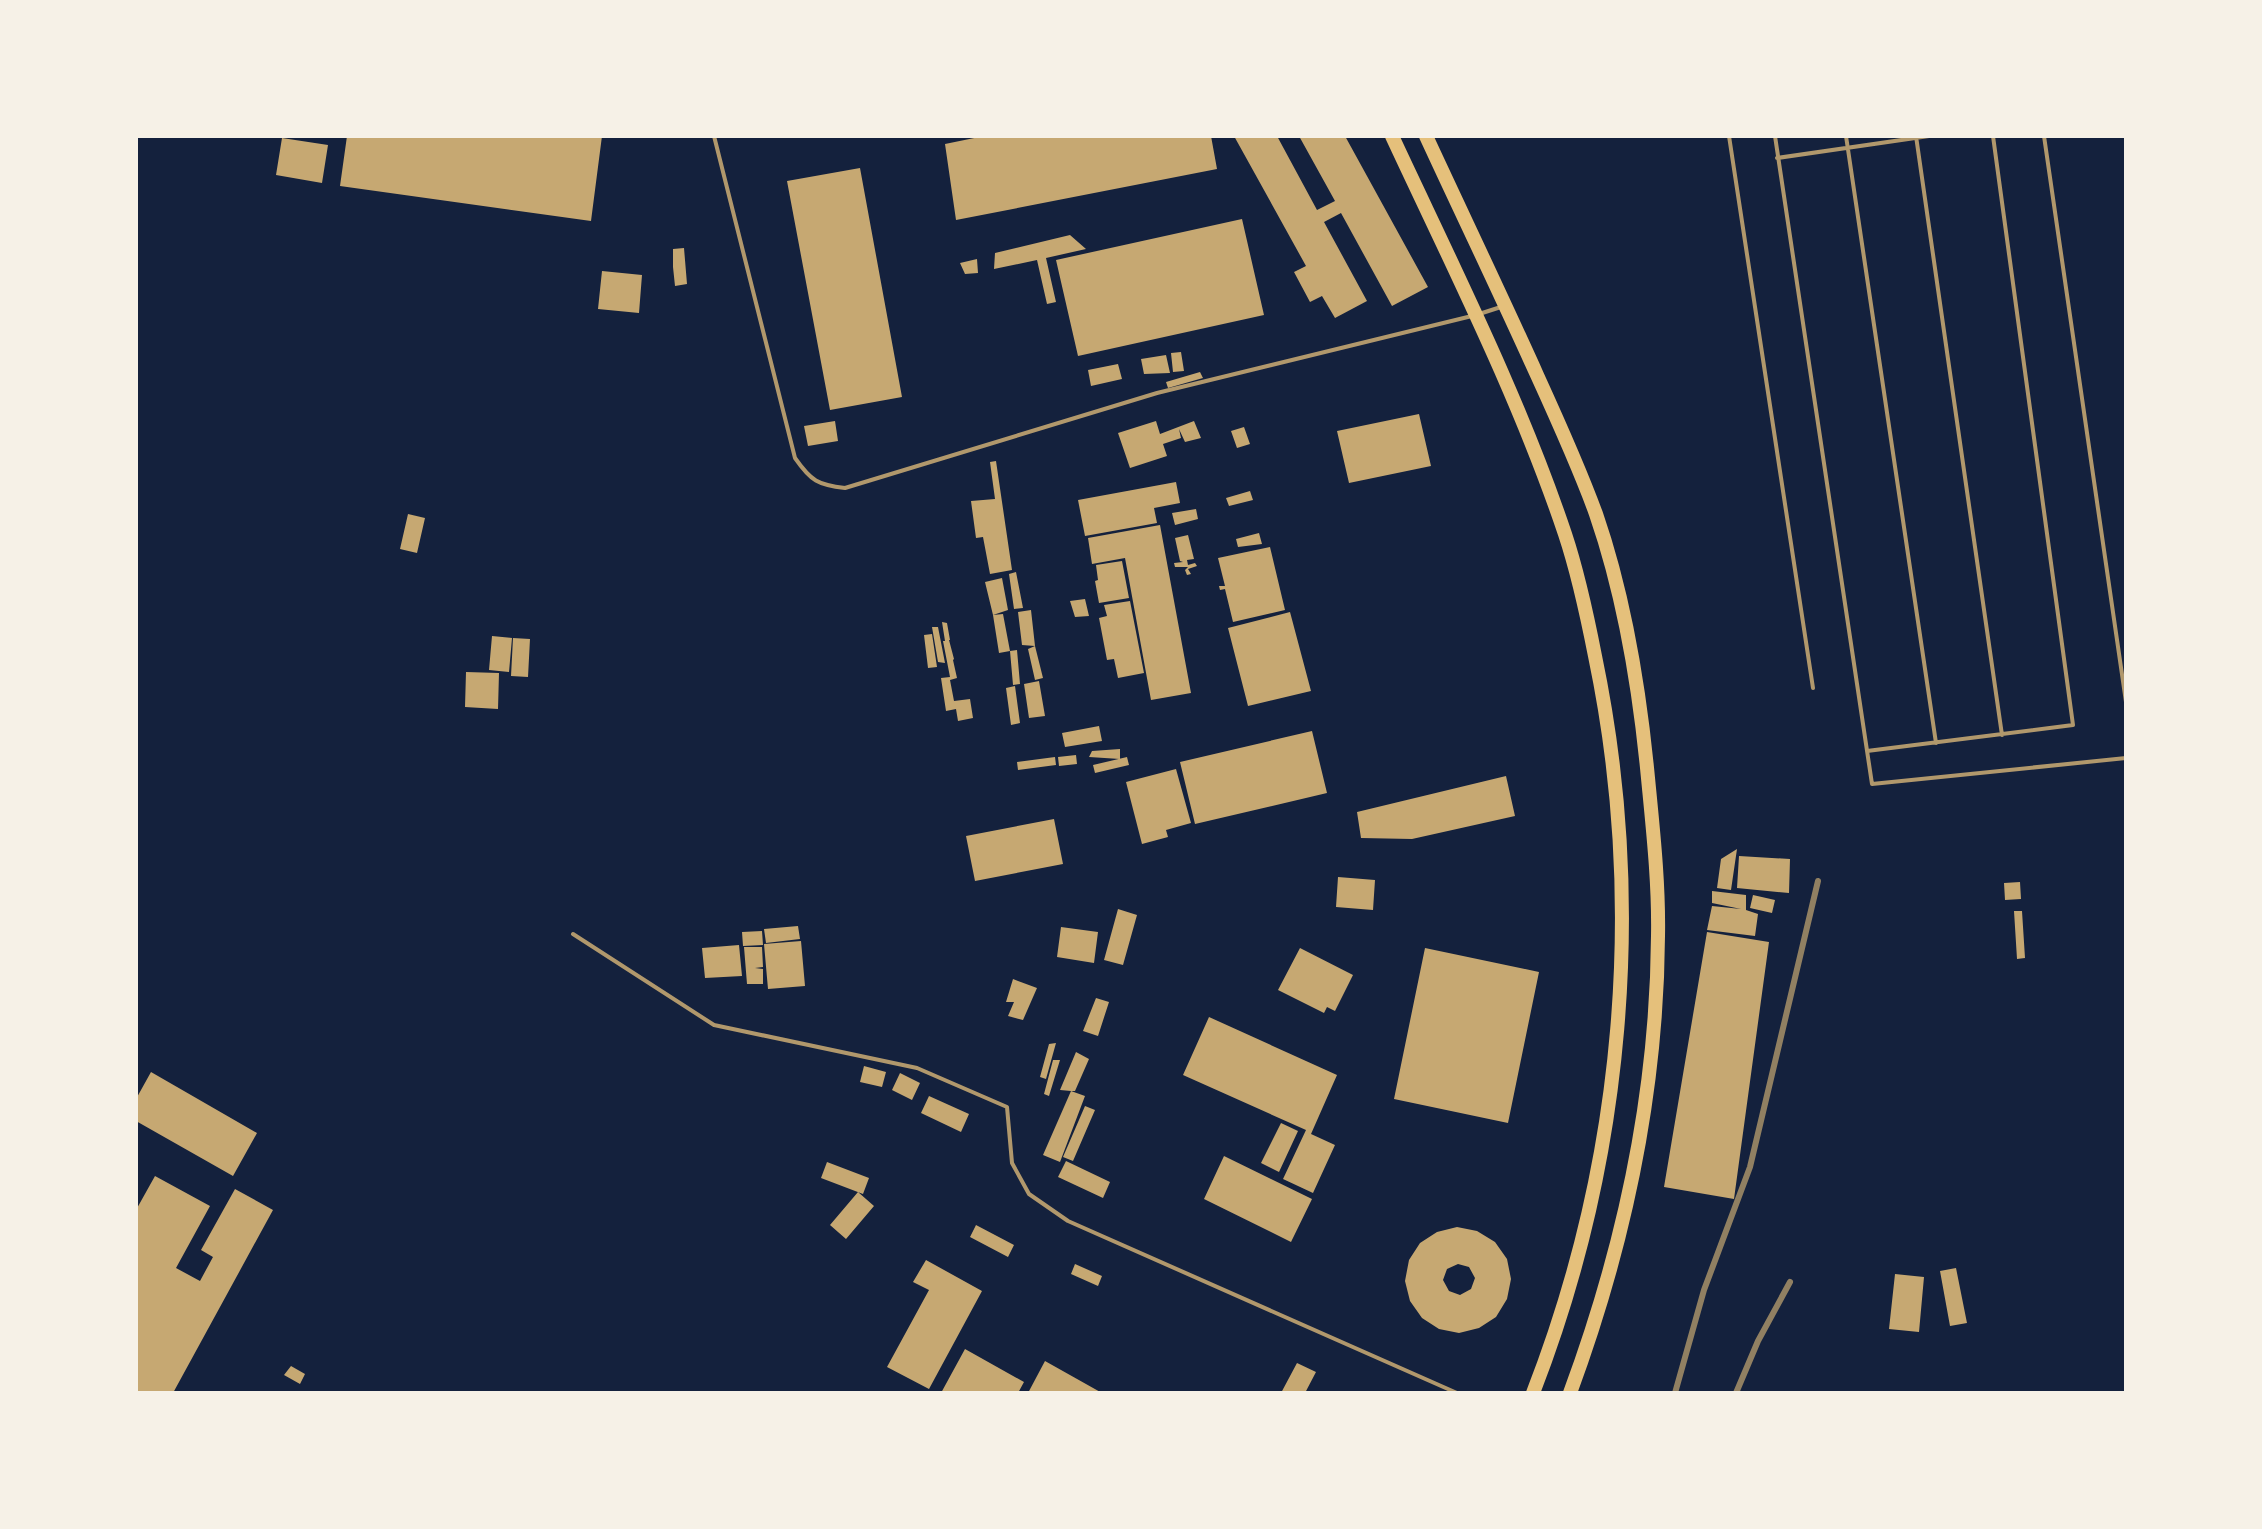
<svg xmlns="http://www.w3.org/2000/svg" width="2262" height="1529" font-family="'Open Sans',sans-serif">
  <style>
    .building { fill: #c6a872; fill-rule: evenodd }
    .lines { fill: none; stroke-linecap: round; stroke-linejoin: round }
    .service { stroke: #b1986c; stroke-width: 4 }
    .trunk { stroke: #e5c07b; stroke-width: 14 }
    .rail { stroke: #918062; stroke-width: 6 }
  </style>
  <rect width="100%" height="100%" fill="#14213d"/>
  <path class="building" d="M347 136H602L591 221 340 186Z
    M984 136H1211L1217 169 956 220 945 144Z
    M1234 136H1277L1317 210 1335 201 1299 136H1345L1428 287 1392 306 1341 213 1324 222 1367 301 1335 318 1322 296 1310 302 1294 272 1306 266Z
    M282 138 328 145 322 183 276 175Z
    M860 168 902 397 830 410 787 181Z
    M1242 219 1264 315 1078 356 1056 260Z
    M1070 235 1086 249 1046 258 1056 302 1047 304 1037 260 994 269 995 253Z
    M684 248 687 284 675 286 673 267V249Z
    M977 259 978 273 965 274 960 263Z
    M602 271 642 275 639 313 598 309Z
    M1181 352 1184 371 1173 372 1171 353Z
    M1166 355 1170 373 1144 374 1141 359Z
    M1118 364 1122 379 1091 386 1088 370Z
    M1200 372 1203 378 1168 388 1166 382Z
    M1419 414 1431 466 1349 483 1337 431Z
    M835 421 838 441 808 446 804 426Z
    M1156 421 1160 434 1194 421 1201 438 1185 442 1179 429 1181 438 1163 444 1167 456 1130 468 1118 433Z
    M1244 427 1250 444 1237 448 1231 431Z
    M996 461 1012 570 990 574 983 537 976 538 971 501 995 499 990 462Z
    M1176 482 1180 503 1154 508 1157 523 1085 536 1078 500Z
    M1250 491 1253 500 1229 506 1226 498Z
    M1196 509 1198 519 1175 525 1172 513Z
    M408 514 425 518 417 553 400 549Z
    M1160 525 1191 693 1151 700 1125 558 1092 564 1088 538Z
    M1259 533 1262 544 1238 547 1236 539Z
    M1188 535 1194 559 1187 560 1188 565 1195 563 1197 566 1188 569 1191 574 1187 575 1185 570 1188 567H1175L1174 563 1183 562 1180 561 1175 538Z
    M1270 547 1285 610 1233 622 1225 589 1220 590 1219 586H1225L1218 558Z
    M1122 561 1129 598 1099 603 1095 581 1098 580 1096 565Z
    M1016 572 1023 608 1014 609 1009 574Z
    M1002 578 1008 610 993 615 1003 614 1010 651 1017 650 1020 684 1013 685 1010 651 999 653 993 615 985 582Z
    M1085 599 1089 616 1075 617 1070 601Z
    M1130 601 1144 673 1118 678 1114 659 1107 660 1099 618 1107 616 1104 605Z
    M1031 610 1035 646 1022 645 1018 612Z
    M1290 612 1311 691 1248 706 1228 628Z
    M942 622 947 623 950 640H949L954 659 953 660 957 678 950 680 954 701 970 699 973 718 958 721 956 709 946 711 941 678 950 677 943 641H945Z
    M932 627H938L945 663 938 662Z
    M932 634 937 667 928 668 924 635Z
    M492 636 512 638 509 672 489 670Z
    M513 638 530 639 528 677 511 676Z
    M1035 646 1043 678 1035 680 1028 649Z
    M466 672 499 673 498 709 465 707Z
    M1039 681 1045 716 1029 718 1024 684Z
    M1015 686 1020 723 1011 725 1006 688Z
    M1099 726 1102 741 1065 747 1062 733Z
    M1312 731 1327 793 1195 824 1180 762Z
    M1120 749V759L1089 757 1092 751Z
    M1076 755 1077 764 1059 766 1058 757Z
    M1055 757 1056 765 1018 770 1017 762Z
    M1127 757 1129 765 1095 773 1093 765Z
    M1176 769 1191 823 1166 830 1168 837 1142 844 1126 782Z
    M1506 776 1515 816 1412 839 1361 838 1357 812Z
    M1054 819 1063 864 975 881 966 836Z
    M1737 849 1731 890 1717 888 1721 859Z
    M1739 856 1790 859 1789 893 1737 888Z
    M1338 877 1375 880 1373 910 1336 907Z
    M2020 882 2021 899 2005 900 2004 883Z
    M1712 891 1746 895V910L1758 914 1755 936 1707 930 1712 906 1741 909 1712 903Z
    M1753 895 1775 900 1772 913 1750 908Z
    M1118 909 1137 915 1123 965 1104 960Z
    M2014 911H2022L2025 958 2017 959Z
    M798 926 800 939 766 943 764 929Z
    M1061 927 1098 932 1094 963 1057 957Z
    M762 931 763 945 743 946 742 932Z
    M1707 932 1769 942 1734 1199 1664 1187Z
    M801 941 805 986 768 989 764 944Z
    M739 945 742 976 705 978 702 948Z
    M744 947H762L763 967 755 968 763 969V984H747Z
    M1300 948 1353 975 1335 1011 1327 1007 1324 1013 1278 990Z
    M1425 948 1539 972 1508 1123 1394 1099Z
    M1013 979 1037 988 1023 1020 1008 1016 1014 1002H1006Z
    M1096 998 1109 1002 1098 1036 1083 1031Z
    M1209 1017 1337 1075 1311 1134 1335 1145 1313 1193 1283 1179 1306 1130 1183 1075Z
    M1056 1043 1046 1079 1040 1077 1049 1044Z
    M1076 1052 1089 1059 1075 1091H1071L1085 1096 1060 1162 1043 1155 1071 1091 1060 1090Z
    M1053 1060H1060L1049 1096 1044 1094Z
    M864 1066 886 1072 882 1087 860 1082Z
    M151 1072 257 1133 233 1176 136 1121V1099Z
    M900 1073 920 1083 912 1100 892 1090Z
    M929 1096 969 1114 961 1132 921 1113Z
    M1085 1106 1095 1110 1073 1161 1063 1157Z
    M1281 1123 1298 1131 1279 1172 1261 1163Z
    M1224 1156 1312 1199 1291 1242 1204 1199Z
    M1066 1161 1110 1182 1103 1198 1058 1177Z
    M827 1162 869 1178 863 1194 821 1178Z
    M155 1176 210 1206 176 1268 200 1281 213 1257 201 1250 235 1189 273 1210 173 1393H136V1210Z
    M858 1192 874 1206 846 1239 830 1225Z
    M976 1225 1014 1245 1008 1257 970 1237Z
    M1457 1227 1477 1231 1495 1242 1507 1259 1511 1279 1507 1299 1496 1317 1479 1328 1459 1333 1439 1329 1422 1318 1410 1301 1405 1281 1409 1260 1420 1243 1437 1232ZM1458 1264 1469 1267 1475 1278 1471 1289 1460 1295 1449 1291 1443 1280 1447 1269Z
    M926 1260 982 1291 929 1389 887 1367 929 1290 913 1282Z
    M1075 1264 1102 1276 1098 1286 1071 1274Z
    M1956 1268 1967 1323 1950 1326 1940 1271Z
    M1895 1274 1924 1277 1919 1332 1889 1329Z
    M965 1349 1024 1382 1018 1393H941Z
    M1045 1361 1102 1393H1028Z
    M1297 1363 1316 1372 1305 1393H1281Z
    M291 1366 305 1374 300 1384 284 1375Z"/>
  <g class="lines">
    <path class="service" d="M714 136 795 458C811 481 818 485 845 488L1157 393 1476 315 1504 306
      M1729 136 1813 688
      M1775 136 1872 784 2126 758
      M1846 136 1936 743
      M1916 136 2002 735
      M2044 136 2126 702
      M1777 158 1929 136
      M1867 751 2073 725 1993 136
      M573 934 714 1025 917 1068 1007 1107 1012 1163 1029 1194 1068 1221 1457 1393"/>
    <path class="trunk" d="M1392 136C1453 267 1519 397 1565 534 1578 573 1587 615 1595 656 1646 901 1624 1159 1533 1393
      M1426 136C1463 216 1501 295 1537 375 1558 421 1579 467 1596 514 1624 595 1640 693 1648 778 1653 830 1659 884 1658 936 1657 1092 1624 1247 1570 1393"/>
    <path class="rail" d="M1675 1393 1704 1290 1750 1167 1818 881
      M1736 1393 1758 1341 1790 1282"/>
  </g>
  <rect width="2262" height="1529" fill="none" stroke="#f6f1e7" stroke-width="276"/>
</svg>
